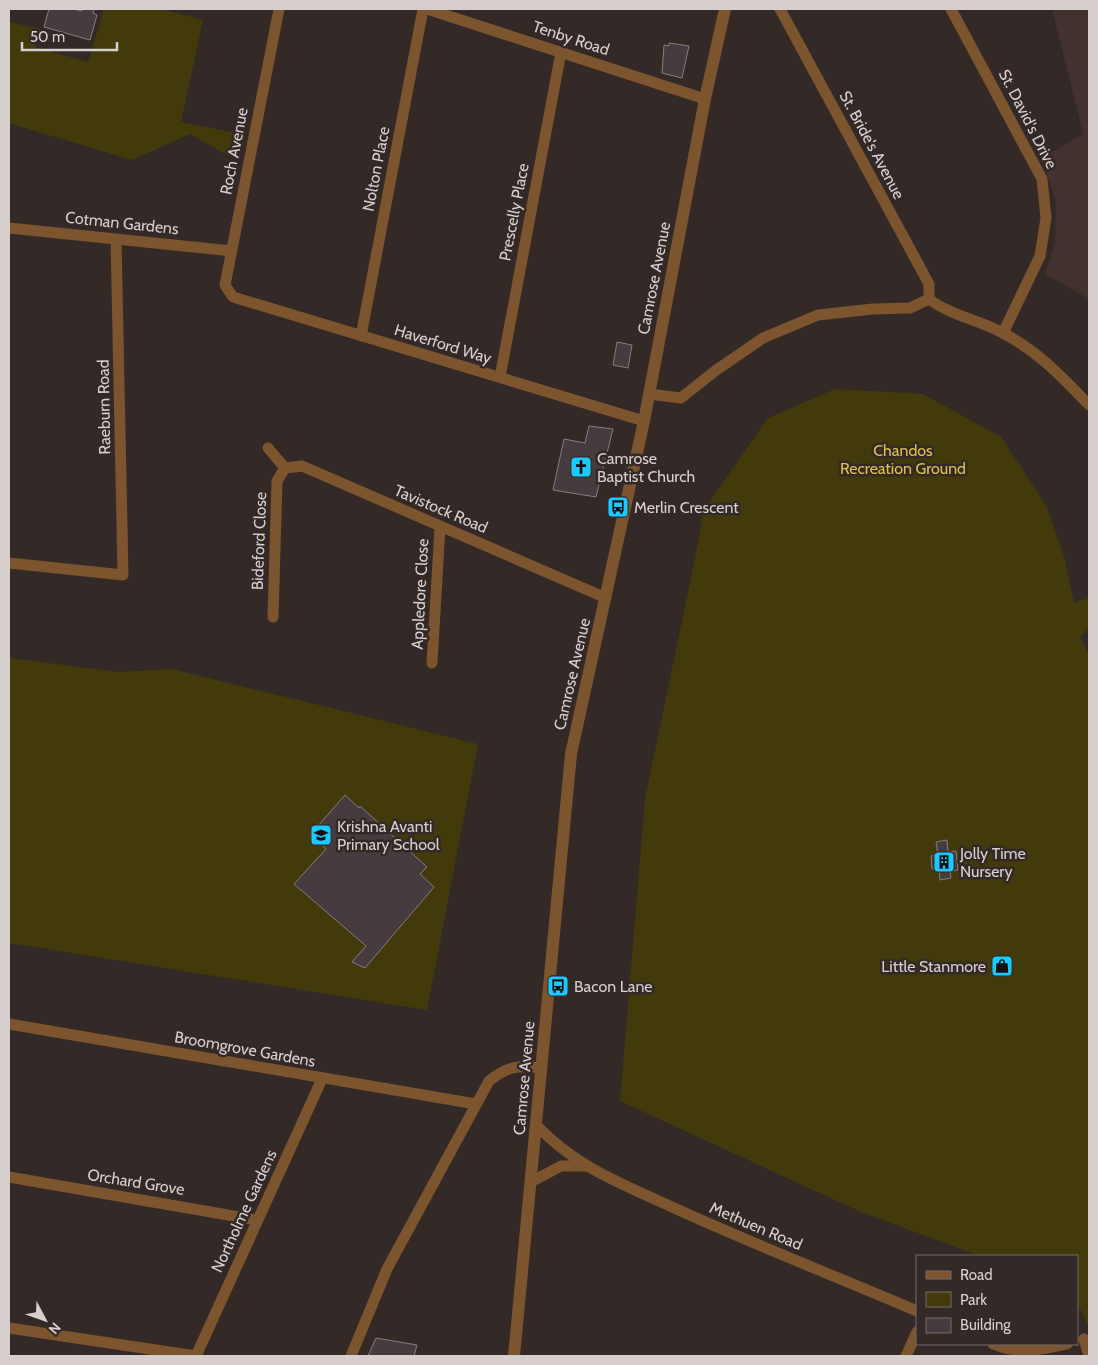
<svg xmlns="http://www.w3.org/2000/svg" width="1098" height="1365" font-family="Cabin,sans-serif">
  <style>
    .built { fill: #42312e }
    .green { fill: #433a0c }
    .building { fill: #463b3f; stroke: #887c80 }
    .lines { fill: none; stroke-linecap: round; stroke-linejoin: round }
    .minor { stroke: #7c542d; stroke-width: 11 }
    .tertiary { stroke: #7c542d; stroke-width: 12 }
    .labels { text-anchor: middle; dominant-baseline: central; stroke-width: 5; stroke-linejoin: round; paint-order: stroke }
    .street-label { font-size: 16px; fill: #d6cfce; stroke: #332927 }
    .park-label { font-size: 16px; fill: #dcc14b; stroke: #332927 }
    .poi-label { font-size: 16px; fill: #d6cfce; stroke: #332927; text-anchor: start }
  </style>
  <rect width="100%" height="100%" fill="#332927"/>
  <path class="built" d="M1052 9H1089V299L1045 274 1055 242 1056 203 1042 157 1083 134Z"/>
  <path class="green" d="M104 9H161L203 20 181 122 236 133 230 157 190 134 132 160 9 123V22L40 29 35 47 88 62Z
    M835 389 923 394 1001 437 1046 505 1064 556 1074 603 1089 598V628L1080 637 1089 655V1328L1077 1302V1256H980L861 1212 620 1101 645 799 698 544 703 511 768 418Z
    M9 658 119 672 171 669 478 744 427 1010 9 943Z"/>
  <path class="building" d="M49 9H73L82 11 83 9H94L93 13 97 15 90 40 44 27Z
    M669 43 689 46 682 78 662 73 664 45 669 46Z
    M617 342 632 345 628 368 613 365Z
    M589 426 613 429 596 497 553 490 564 439 585 443Z
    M345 795 359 808 360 806 427 867 420 874 434 887 365 968 352 962 366 946 294 884 326 849 310 835Z
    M947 840 948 852 956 851 958 870 950 871 951 878 940 880 939 868 932 869 931 856 938 855 936 842Z
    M376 1338 417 1345 414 1356H368Z"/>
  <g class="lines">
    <path class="minor" d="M279 9 225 285 233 297 644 421
      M427 9 705 99
      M780 9 929 284V299
      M951 9 1042 179 1046 218 1040 256 1003 333
      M9 228 232 251
      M929 299C950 315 978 320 1001 332 1037 350 1062 377 1089 405
      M361 336 423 9
      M500 377 561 52
      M649 394 681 398 715 371 763 338 818 315 873 309 910 308 929 299
      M268 448 285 468 302 466 606 598
      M9 563 123 575 116 239
      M273 617 277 481 285 468
      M432 663 440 527
      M9 1024 476 1104
      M537 1126C578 1168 620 1183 672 1207 753 1244 835 1276 917 1311
      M9 1177 257 1220
      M531 1182 561 1166H584
      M9 1328 196 1356
      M1084 1339 1089 1356
      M993 1344C1019 1355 1041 1350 1067 1344
      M196 1356 322 1079
      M351 1356 387 1269 489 1081C508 1066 518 1065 541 1068
      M906 1356 917 1332"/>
    <path class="tertiary" d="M514 1356 571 754 644 421 705 99 725 9"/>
  </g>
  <defs>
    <g id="church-square" transform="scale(1.125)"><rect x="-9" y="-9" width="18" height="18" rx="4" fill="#1bcafc" stroke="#332927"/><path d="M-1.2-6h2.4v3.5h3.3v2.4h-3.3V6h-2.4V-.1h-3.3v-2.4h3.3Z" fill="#111"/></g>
    <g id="bus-square" transform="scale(1.125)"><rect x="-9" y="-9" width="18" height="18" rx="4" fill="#1bcafc" stroke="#332927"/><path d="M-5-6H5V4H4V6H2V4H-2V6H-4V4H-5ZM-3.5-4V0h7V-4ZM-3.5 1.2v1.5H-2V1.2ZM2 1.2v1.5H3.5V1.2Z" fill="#111"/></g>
    <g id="school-square" transform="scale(1.125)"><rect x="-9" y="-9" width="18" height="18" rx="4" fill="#1bcafc" stroke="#332927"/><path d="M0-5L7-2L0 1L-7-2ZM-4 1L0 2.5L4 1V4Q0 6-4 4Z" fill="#111"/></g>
    <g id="building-square" transform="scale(1.125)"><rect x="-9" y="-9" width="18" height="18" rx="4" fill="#1bcafc" stroke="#332927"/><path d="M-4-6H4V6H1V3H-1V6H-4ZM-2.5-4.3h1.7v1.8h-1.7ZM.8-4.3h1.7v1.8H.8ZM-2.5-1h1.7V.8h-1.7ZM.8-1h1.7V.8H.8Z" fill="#111"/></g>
    <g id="shop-square" transform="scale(1.125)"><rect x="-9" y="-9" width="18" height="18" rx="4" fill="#1bcafc" stroke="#332927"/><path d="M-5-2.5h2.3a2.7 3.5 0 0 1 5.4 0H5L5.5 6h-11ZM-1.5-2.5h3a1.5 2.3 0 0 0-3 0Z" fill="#111"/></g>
  </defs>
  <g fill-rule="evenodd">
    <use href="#church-square" x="581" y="467"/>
    <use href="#bus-square" x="618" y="507"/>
    <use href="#school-square" x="321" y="835"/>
    <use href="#building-square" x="944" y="862"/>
    <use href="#shop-square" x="1002" y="966"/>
    <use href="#bus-square" x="558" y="986"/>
  </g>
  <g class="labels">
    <g class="street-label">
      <text transform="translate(571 38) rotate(18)">Tenby Road</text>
      <text transform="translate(1028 119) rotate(63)">St. David's Drive</text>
      <text transform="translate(872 145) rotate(62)">St. Bride's Avenue</text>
      <text transform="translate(234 151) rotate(-79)">Roch Avenue</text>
      <text transform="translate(376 169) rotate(-79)">Nolton Place</text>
      <text transform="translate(514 212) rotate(-79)">Prescelly Place</text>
      <text transform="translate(122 223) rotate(6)">Cotman Gardens</text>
      <text transform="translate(654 278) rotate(-79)">Camrose Avenue</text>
      <text transform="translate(443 344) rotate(17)">Haverford Way</text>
      <text transform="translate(104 407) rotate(-91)">Raeburn Road</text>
      <text transform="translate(441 509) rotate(23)">Tavistock Road</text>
      <text transform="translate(259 541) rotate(-88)">Bideford Close</text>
      <text transform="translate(420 594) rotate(-87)">Appledore Close</text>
      <text transform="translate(572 674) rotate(-77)">Camrose Avenue</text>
      <text transform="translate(245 1049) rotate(10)">Broomgrove Gardens</text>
      <text transform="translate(524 1078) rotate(-85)">Camrose Avenue</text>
      <text transform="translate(136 1182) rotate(9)">Orchard Grove</text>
      <text transform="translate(244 1211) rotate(-65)">Northolme Gardens</text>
      <text transform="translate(756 1226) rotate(23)">Methuen Road</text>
    </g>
    <g class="park-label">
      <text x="903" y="450">Chandos<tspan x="903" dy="18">Recreation Ground</tspan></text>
    </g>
    <g class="poi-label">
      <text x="597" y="458">Camrose<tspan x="597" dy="18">Baptist Church</tspan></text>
      <text x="634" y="507">Merlin Crescent</text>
      <text x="337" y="826">Krishna Avanti<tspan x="337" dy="18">Primary School</tspan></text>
      <text x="960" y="853">Jolly Time<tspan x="960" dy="18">Nursery</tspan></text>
      <text x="986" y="966" text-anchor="end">Little Stanmore</text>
      <text x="574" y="986">Bacon Lane</text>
    </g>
  </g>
  <rect width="1098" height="1365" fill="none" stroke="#d6cfce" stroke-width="20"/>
  <rect x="916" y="1255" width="162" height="90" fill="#332927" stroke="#746b6a"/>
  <rect x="926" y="1271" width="25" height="8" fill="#7c542d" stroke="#746b6a"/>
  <text x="960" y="1280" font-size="15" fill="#d6cfce">Road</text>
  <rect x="926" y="1292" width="25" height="15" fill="#433a0c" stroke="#746b6a"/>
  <text x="960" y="1305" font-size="15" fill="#d6cfce">Park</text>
  <rect x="926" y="1318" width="25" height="15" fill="#463b3f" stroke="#746b6a"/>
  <text x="960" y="1330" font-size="15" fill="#d6cfce">Building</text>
  <g transform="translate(45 1320) rotate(131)" stroke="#332927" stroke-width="4" paint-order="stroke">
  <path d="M0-4L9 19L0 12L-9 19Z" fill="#d6cfce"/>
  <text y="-8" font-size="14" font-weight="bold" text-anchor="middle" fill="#d6cfce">N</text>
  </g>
  <path d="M22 42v8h95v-8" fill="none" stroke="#d6cfce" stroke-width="2.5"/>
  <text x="30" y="42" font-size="15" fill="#d6cfce" stroke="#332927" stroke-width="4" paint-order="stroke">50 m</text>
</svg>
